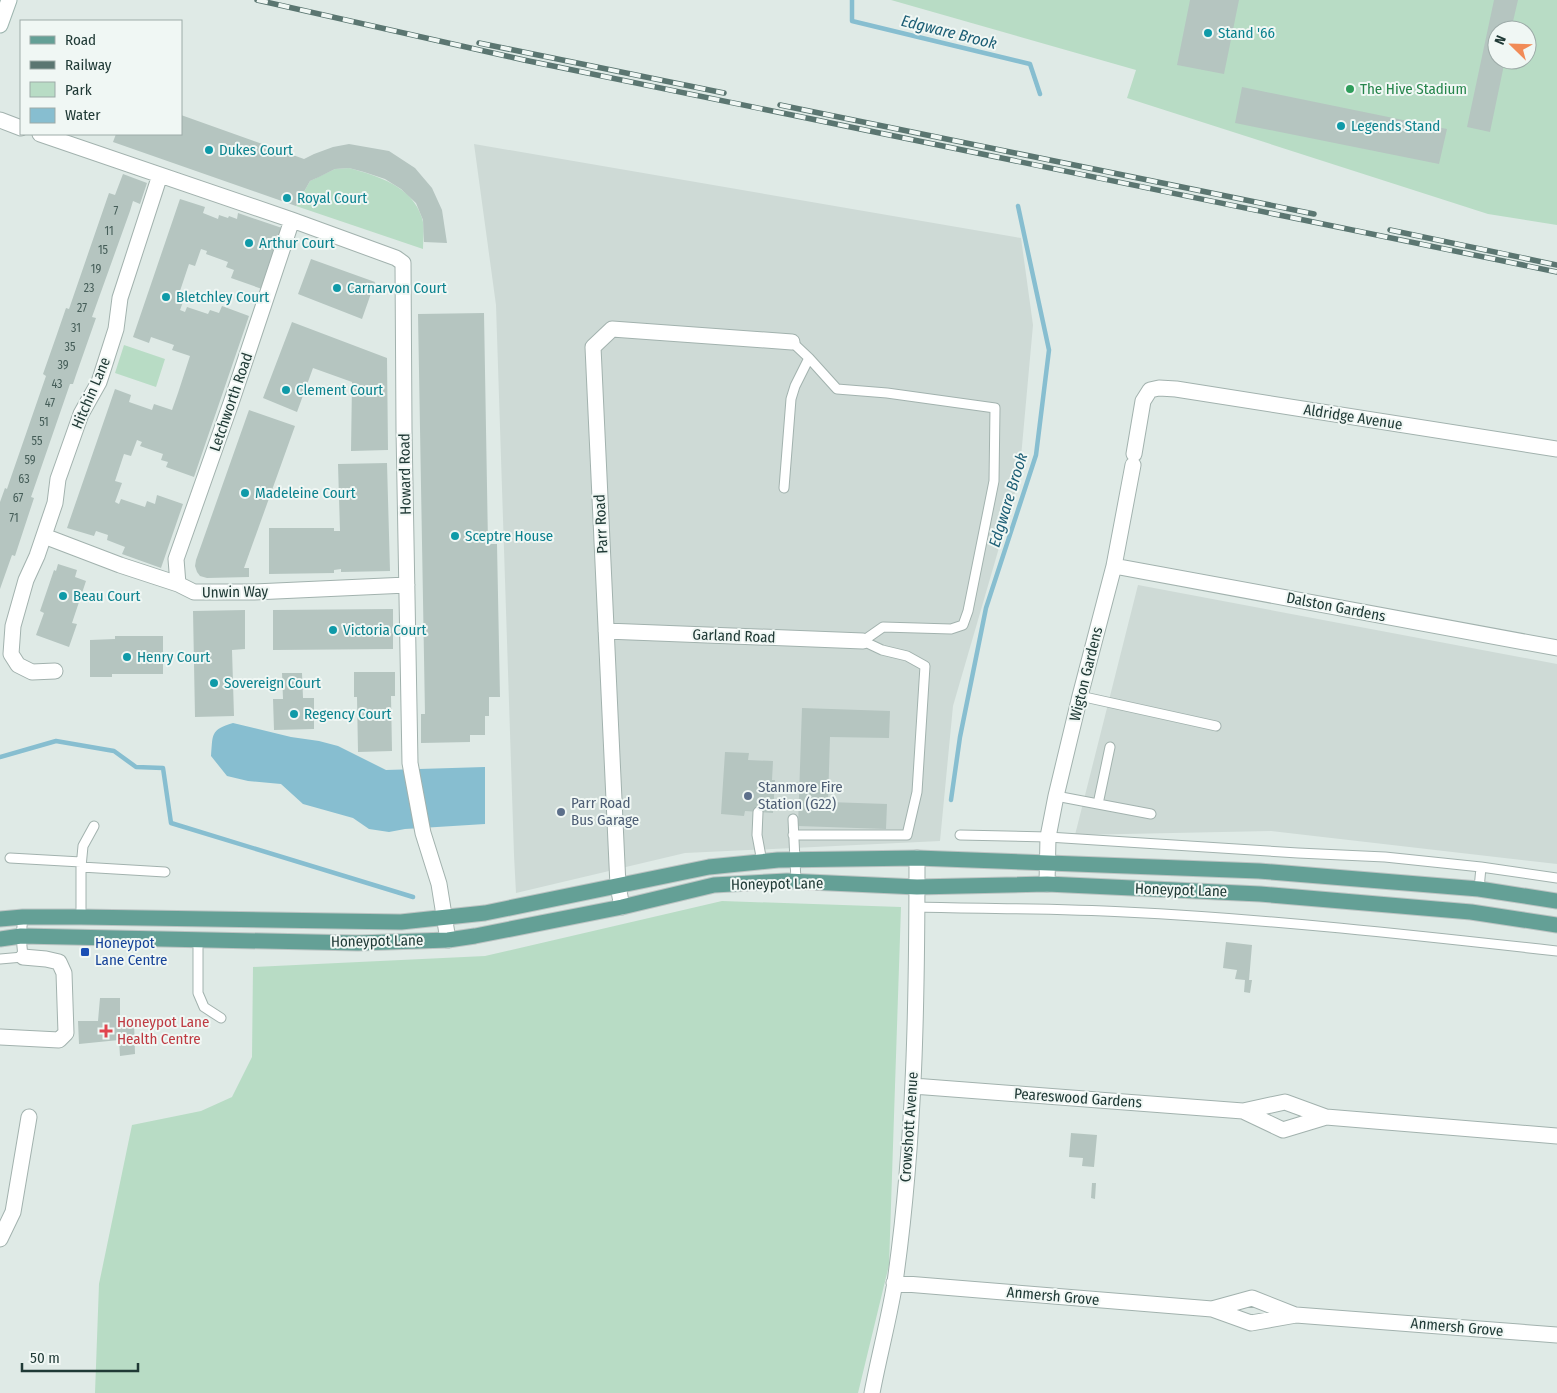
<svg xmlns="http://www.w3.org/2000/svg" width="1557" height="1393" font-family="'Fira Sans Condensed',sans-serif">
  <style>
    .built { fill: #cedad6 }
    .green { fill: #b8dcc5; fill-rule: evenodd }
    .water { fill: #87bed0 }
    .lines { fill: none; stroke-linecap: round; stroke-linejoin: round }
    .stream { stroke: #87bed0; stroke-width: 4.5 }
    .building { fill: #b5c5c0 }
    .lane-casing { stroke: #a2b2ae; stroke-width: 11 }
    .street-casing { stroke: #a2b2ae; stroke-width: 17 }
    .secondary-casing { stroke: #9eb6b0; stroke-width: 17 }
    .primary-casing { stroke: #bcc4c3; stroke-width: 17 }
    .lane { stroke: #fff; stroke-width: 9 }
    .street { stroke: #fff; stroke-width: 15 }
    .secondary { stroke: #fff; stroke-width: 15 }
    .primary { stroke: #64a096; stroke-width: 15 }
    .rail-casing { stroke: #5b7671; stroke-width: 5.5 }
    .rail { stroke: #f0f7f4; stroke-width: 4; stroke-dasharray: 11; stroke-linecap: butt }
    .culture-dot { fill: #0f9aa8; stroke: #f0f7f4; stroke-width: 2 }
    .leisure-dot { fill: #2e9e5b; stroke: #f0f7f4; stroke-width: 2 }
    .service-dot { fill: #5c6f8a; stroke: #f0f7f4; stroke-width: 2 }
    .transit-dot { fill: #1a4fb4; stroke: #f0f7f4; stroke-width: 2 }
    .health-dot { fill: #e0444e; stroke: #f0f7f4; stroke-width: 2 }
    .labels { text-anchor: middle; dominant-baseline: central; stroke-width: 4; stroke-linejoin: round; paint-order: stroke }
    .number-label { font-size: 12px; fill: #455d58 }
    .culture-label { font-size: 15px; fill: #0d838f; stroke: #f0f7f4; text-anchor: start }
    .leisure-label { font-size: 15px; fill: #27864d; stroke: #f0f7f4; text-anchor: start }
    .street-label { font-size: 15px; fill: #203a36; stroke: #f0f7f4 }
    .service-label { font-size: 15px; fill: #4e5e75; stroke: #f0f7f4; text-anchor: start }
    .transit-label { font-size: 15px; fill: #164399; stroke: #f0f7f4; text-anchor: start }
    .health-label { font-size: 15px; fill: #be3a42; stroke: #f0f7f4; text-anchor: start }
    .water-label { font-size: 16px; font-style: italic; fill: #1c5e75; stroke: #f0f7f4 }
  </style>
  <rect width="100%" height="100%" fill="#dfeae6"/>
  <path class="built" d="M474 144 1021 238 1033 325 1019 479 953 706 940 841 685 853 516 893 514 855 496 305Z
    M1138 585 1557 664V864L1271 831 1075 835Z"/>
  <path class="green" d="M891 0H1557V225L1488 214 1127 98 1136 70ZM1497 30H1527V60H1497Z
    M349 168C378 176 412 186 422 218 425 227 423 240 423 249L296 206 310 181 335 169Z
    M124 345 165 359 156 387 115 373Z
    M722 901 901 907 889 1265 858 1393H95L99 1284 132 1125 201 1111 232 1097 252 1057 253 967 485 956Z"/>
  <path class="water" d="M233 723 291 737 319 741 338 746 386 770 485 767V824L405 829 389 832 369 829 353 818 303 804 281 784 248 781 227 776 211 756C213 734 210 730 233 723Z"/>
  <g class="lines">
    <path class="stream" d="M852 0V21L1030 64 1040 94
      M0 757 56 741 114 751 136 767 163 768 171 823 413 897
      M951 800 960 737 986 608 1036 455 1049 350 1018 206"/>
  </g>
  <path class="building" d="M1190 0H1239L1224 74 1177 65Z
    M1494 0H1518L1511 30H1497V60H1505L1490 132 1467 127Z
    M1242 87 1447 129 1439 164 1235 123Z
    M181 115 304 159 314 154 333 147 349 144 389 151 415 168 432 188 442 210 447 243 424 242 423 220 416 203 401 189 385 179 364 172 349 168 335 169 319 177 310 181 296 206 113 142 116 134H181Z
    M123 174 147 183 140 204 133 201 130 211 92 317 96 318 76 375 73 384H70L31 497 34 498 15 556 12 555 0 589V502L5 488 7 489 10 480 46 376 43 374 56 337 66 308 69 309 109 193 115 195Z
    M180 199 205 207 203 213 218 219 219 215 228 218 229 216 237 219 238 213 282 228 262 289 231 278 234 270 226 267 228 262 206 254 207 251 201 249 195 266 189 264 180 291 186 294 180 310 185 312 187 307 208 314 210 310 219 313 222 306 249 316 194 477 166 467 168 462 161 460 163 454 140 446 142 442 137 440 131 456 124 454 115 481 122 483 115 502 119 504 121 499 145 507 147 501 155 504 157 495 183 504 161 568 122 554 125 547 107 540 108 535 96 531 94 536 67 528 115 389 131 395 129 402 152 410 154 404 172 410 178 393 190 356 172 350 174 345 151 337 149 343 133 337Z
    M311 259 375 282 362 319 298 294Z
    M484 313 488 544H497L500 697H489V716H485V735H470V742L421 743V714H425L418 314Z
    M292 322 387 358 388 450 351 451 352 382 313 368 297 412 263 398Z
    M249 410 295 426 244 568H249V577L207 578 200 576 197 572 195 566 196 560Z
    M387 463 390 571 341 572V569L334 570V573L269 574V528H334V531H340L338 464Z
    M58 564 77 570 75 577 86 581 72 623 77 624 69 647 36 635 44 613 40 611 54 570 56 571Z
    M393 609V649L273 650V610Z
    M245 610V649L232 650 234 716 195 717 193 611Z
    M115 636H163V674H112V677H90V640L115 639Z
    M354 672H395V696H391L392 751 358 752 357 697H354Z
    M282 673H302L303 698H314V729L274 730 273 699H283Z
    M802 708 890 711 889 738 830 737 828 802 887 804 886 829 798 826Z
    M725 752 749 753 748 760 773 761 772 780H775L773 813 745 811 744 816 721 814Z
    M1226 942 1252 945 1249 980H1252L1250 993 1244 992 1245 980 1235 979 1237 970 1223 968Z
    M100 998H120V1022L134 1020 135 1054 120 1056 119 1040 79 1044 78 1021H98Z
    M1071 1133 1097 1135 1094 1167 1082 1166 1083 1158 1069 1157Z
    M1092 1183H1096L1095 1199 1091 1198Z"/>
  <g class="lines">
    <g class="lane-casing">
      <path id="lane" d="M792 342 809 358 837 389 887 393 995 408 994 481 968 611 963 625 951 629 883 627 863 641
        M784 488 791 399 795 386 809 358
        M1080 696 1216 726
        M1056 796 1098 804 1110 747
        M1098 804 1151 814
        M758 812 757 835 762 862
        M793 819 796 881
        M793 835H907L917 792 925 666 907 656 882 650 863 641
        M960 835 1048 837 1298 853 1385 857 1481 867 1557 878
        M10 858 81 862
        M81 867 165 872
        M1479 889 1481 867
        M918 907C987 909 1056 908 1125 912 1269 919 1413 935 1557 951
        M81 917V867L83 846 94 826
        M198 939V993L204 1007 221 1018
        M0 959 23 957 21 936 23 917"/>
    </g>
    <g class="street-casing">
      <path id="street" d="M0 120 21 128
        M40 134 292 220 396 258 403 263 404 430 410 763 423 833 439 884 448 940
        M1134 454 1143 401 1150 390 1159 388 1176 389 1557 449
        M44 536 120 565 178 584 194 592H254L407 585
        M1114 566 1557 648
        M178 584 176 559 231 403 292 220
        M606 631 863 641
        M55 671 32 672 18 665 11 654 13 626 26 580 37 556 55 503 58 479 81 414 99 382 101 376 116 329 120 298 160 175
        M1047 884 1048 837 1056 796 1080 696 1114 566 1133 465
        M622 907 618 886 593 347 612 329 792 342
        M0 1037 59 1040 66 1033 64 973 59 962 46 959 23 957
        M913 1086 1243 1111 1283 1130 1326 1117 1557 1136
        M1243 1111 1285 1102 1326 1117
        M0 1239 13 1212 29 1117
        M894 1283 1212 1309 1251 1323 1296 1315 1557 1335
        M1212 1309 1252 1298 1295 1315
        M872 1393C879 1356 889 1319 895 1282 915 1142 917 1000 917 858"/>
    </g>
    <g class="secondary-casing">
      <path id="secondary" d="M0 25 9 0"/>
    </g>
    <g class="primary-casing">
      <path id="primary" d="M0 919 23 917H81L401 922 485 913 709 867 778 860 917 858 1259 871 1479 889 1557 901
        M0 939 21 936 358 943 448 940 475 936 622 907 714 885 787 881 917 887 1047 884 1260 894 1471 912 1557 925"/>
    </g>
    <use href="#lane" class="lane"/>
    <use href="#street" class="street"/>
    <use href="#secondary" class="secondary"/>
    <use href="#primary" class="primary"/>
    <g class="rail-casing">
      <path id="rail" d="M257 0 524 60 1557 272
        M479 43 724 93
        M780 105 1314 214
        M1390 230 1557 265"/>
    </g>
    <use href="#rail" class="rail"/>
  </g>
  <g class="culture-dot">
    <circle cx="1208" cy="33" r="5"/>
    <circle cx="1341" cy="126" r="5"/>
    <circle cx="209" cy="150" r="5"/>
    <circle cx="287" cy="198" r="5"/>
    <circle cx="249" cy="243" r="5"/>
    <circle cx="337" cy="288" r="5"/>
    <circle cx="166" cy="297" r="5"/>
    <circle cx="286" cy="390" r="5"/>
    <circle cx="245" cy="493" r="5"/>
    <circle cx="455" cy="536" r="5"/>
    <circle cx="63" cy="596" r="5"/>
    <circle cx="333" cy="630" r="5"/>
    <circle cx="127" cy="657" r="5"/>
    <circle cx="214" cy="683" r="5"/>
    <circle cx="294" cy="714" r="5"/>
  </g>
  <circle class="leisure-dot" cx="1350" cy="89" r="5"/>
  <g class="service-dot">
    <circle cx="748" cy="796" r="5"/>
    <circle cx="561" cy="812" r="5"/>
  </g>
  <rect class="transit-dot" x="80" y="947" width="10" height="10" rx="2.5"/>
  <path class="health-dot" d="M103.5 1023.5h5v5h5v5h-5v5h-5v-5h-5v-5h5z"/>
  <g class="labels">
    <g class="number-label">
      <text x="116" y="211">7</text>
      <text x="109" y="231">11</text>
      <text x="103" y="250">15</text>
      <text x="96" y="269">19</text>
      <text x="89" y="288">23</text>
      <text x="82" y="308">27</text>
      <text x="76" y="328">31</text>
      <text x="70" y="347">35</text>
      <text x="63" y="365">39</text>
      <text x="57" y="384">43</text>
      <text x="50" y="403">47</text>
      <text x="44" y="422">51</text>
      <text x="37" y="441">55</text>
      <text x="30" y="460">59</text>
      <text x="24" y="479">63</text>
      <text x="18" y="498">67</text>
      <text x="14" y="518">71</text>
    </g>
    <g class="culture-label">
      <text x="1218" y="33">Stand '66</text>
      <text x="1351" y="126">Legends Stand</text>
      <text x="219" y="150">Dukes Court</text>
      <text x="297" y="198">Royal Court</text>
      <text x="259" y="243">Arthur Court</text>
      <text x="347" y="288">Carnarvon Court</text>
      <text x="176" y="297">Bletchley Court</text>
      <text x="296" y="390">Clement Court</text>
      <text x="255" y="493">Madeleine Court</text>
      <text x="465" y="536">Sceptre House</text>
      <text x="73" y="596">Beau Court</text>
      <text x="343" y="630">Victoria Court</text>
      <text x="137" y="657">Henry Court</text>
      <text x="224" y="683">Sovereign Court</text>
      <text x="304" y="714">Regency Court</text>
    </g>
    <g class="leisure-label">
      <text x="1360" y="89">The Hive Stadium</text>
    </g>
    <g class="street-label">
      <text transform="translate(91 393) rotate(-67)">Hitchin Lane</text>
      <text transform="translate(231 402) rotate(-71)">Letchworth Road</text>
      <text transform="translate(1353 417) rotate(9)">Aldridge Avenue</text>
      <text transform="translate(405 474) rotate(-91)">Howard Road</text>
      <text transform="translate(601 524) rotate(-93)">Parr Road</text>
      <text transform="translate(235 592) rotate(-1)">Unwin Way</text>
      <text transform="translate(1336 607) rotate(11)">Dalston Gardens</text>
      <text transform="translate(734 636) rotate(2)">Garland Road</text>
      <text transform="translate(1086 674) rotate(-76)">Wigton Gardens</text>
      <text transform="translate(777 884) rotate(-1)">Honeypot Lane</text>
      <text transform="translate(1181 890) rotate(2)">Honeypot Lane</text>
      <text transform="translate(377 941) rotate(-1)">Honeypot Lane</text>
      <text transform="translate(1078 1098) rotate(4)">Peareswood Gardens</text>
      <text transform="translate(909 1127) rotate(-86)">Crowshott Avenue</text>
      <text transform="translate(1053 1296) rotate(5)">Anmersh Grove</text>
      <text transform="translate(1457 1327) rotate(5)">Anmersh Grove</text>
    </g>
    <g class="service-label">
      <text x="758" y="787">Stanmore Fire<tspan x="758" dy="17">Station (G22)</tspan></text>
      <text x="571" y="803">Parr Road<tspan x="571" dy="17">Bus Garage</tspan></text>
    </g>
    <g class="transit-label">
      <text x="95" y="943">Honeypot<tspan x="95" dy="17">Lane Centre</tspan></text>
    </g>
    <g class="health-label">
      <text x="117" y="1022">Honeypot Lane<tspan x="117" dy="17">Health Centre</tspan></text>
    </g>
    <g class="water-label">
      <text transform="translate(949 32) rotate(14)">Edgware Brook</text>
      <text transform="translate(1008 500) rotate(-73)">Edgware Brook</text>
    </g>
  </g>
  <rect x="20" y="20" width="162" height="115" fill="#f0f7f4" stroke="#9daba8"/>
  <rect x="30" y="36" width="25" height="8" fill="#64a096" stroke="#9daba8"/>
  <text x="65" y="45" font-size="15" fill="#203a36">Road</text>
  <rect x="30" y="61" width="25" height="8" fill="#5b7671" stroke="#9daba8"/>
  <text x="65" y="70" font-size="15" fill="#203a36">Railway</text>
  <rect x="30" y="82" width="25" height="15" fill="#b8dcc5" stroke="#9daba8"/>
  <text x="65" y="95" font-size="15" fill="#203a36">Park</text>
  <rect x="30" y="108" width="25" height="15" fill="#87bed0" stroke="#9daba8"/>
  <text x="65" y="120" font-size="15" fill="#203a36">Water</text>
  <g transform="translate(1512 45) rotate(293)"><circle r="24" fill="#f0f7f4" stroke="#9daba8"/>
  <path d="M0-4L9 19L0 12L-9 19Z" fill="#f18b57"/>
  <text y="-8" font-size="14" font-weight="bold" text-anchor="middle" fill="#203a36">N</text>
  </g>
  <path d="M22 1363v8h116v-8" fill="none" stroke="#203a36" stroke-width="2.5"/>
  <text x="30" y="1363" font-size="15" fill="#203a36" stroke="#f0f7f4" stroke-width="4" paint-order="stroke">50 m</text>
</svg>
